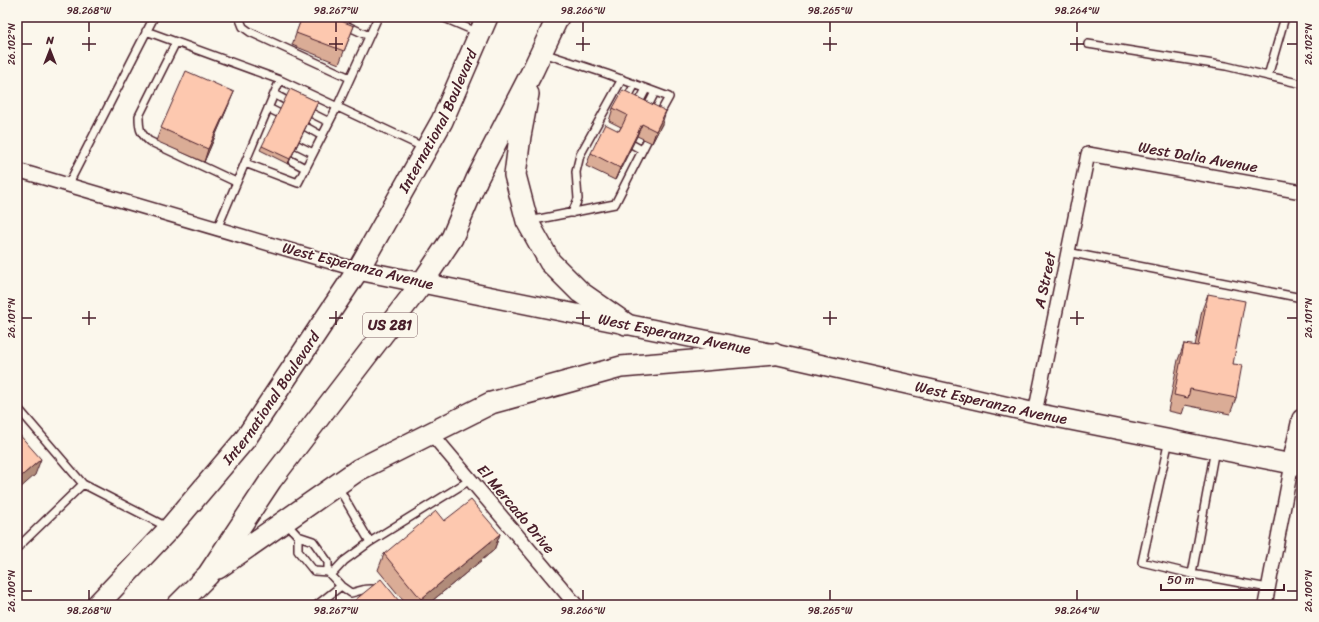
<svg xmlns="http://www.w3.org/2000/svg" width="1319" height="622" font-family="Sriracha,sans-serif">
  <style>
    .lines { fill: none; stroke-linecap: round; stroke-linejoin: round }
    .lane-casing { stroke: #4a1f2b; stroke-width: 10 }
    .street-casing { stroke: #4a1f2b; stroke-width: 16 }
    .secondary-casing { stroke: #4a1f2b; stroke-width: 22 }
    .primary-casing { stroke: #4a1f2b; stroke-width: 24 }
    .lane { stroke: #fbf7ec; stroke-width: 7 }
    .street { stroke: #fbf7ec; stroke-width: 13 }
    .secondary { stroke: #fbf7ec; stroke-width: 19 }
    .primary { stroke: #fbf7ec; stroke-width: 21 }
    .wall { fill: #daac96; stroke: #4a1f2b }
    .shaded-wall { fill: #b18c7a; stroke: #4a1f2b }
    .building { fill: #fdc8af; stroke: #4a1f2b }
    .ticks { fill: none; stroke: #4a1f2b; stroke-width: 1.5 }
    .labels { text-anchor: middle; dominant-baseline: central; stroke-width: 3.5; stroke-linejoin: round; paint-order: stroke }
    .shield { fill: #fbf7ec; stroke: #7f6065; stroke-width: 1 }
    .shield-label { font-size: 14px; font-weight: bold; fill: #4a1f2b }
    .street-label { font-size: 15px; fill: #4a1f2b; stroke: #fbf7ec }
    .neatline { fill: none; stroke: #4a1f2b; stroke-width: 1.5 }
    .ticks-label { font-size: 10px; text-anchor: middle; fill: #4a1f2b }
  </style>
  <rect width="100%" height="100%" fill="#fbf7ec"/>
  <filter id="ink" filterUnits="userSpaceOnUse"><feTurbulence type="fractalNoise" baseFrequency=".025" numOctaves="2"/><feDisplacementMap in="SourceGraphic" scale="8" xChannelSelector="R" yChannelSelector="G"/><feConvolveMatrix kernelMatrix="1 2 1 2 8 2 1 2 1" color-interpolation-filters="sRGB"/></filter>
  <g filter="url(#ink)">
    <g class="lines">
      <g class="lane-casing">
        <path id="lane" d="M239 17 243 27 250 32 350 78
          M328 17 369 36
          M442 17 479 33
          M1298 17 1302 18
          M146 31 280 80
          M176 42 139 116C139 129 140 133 149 141L236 182
          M1088 44 1226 66 1302 84
          M543 53 607 74 669 97 658 117
          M1268 76 1285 17
          M274 94 285 100
          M625 102 635 84
          M637 106 646 89
          M268 108 278 113
          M646 110 655 92
          M313 114 329 122
          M306 127 322 136
          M297 145 313 153
          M633 145 642 150
          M290 160 305 168
          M245 163 298 183 337 107 378 17
          M68 185 154 17
          M572 213 578 199 576 172 580 155 622 79
          M529 221 615 204 647 141
          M217 229 280 80 425 148
          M1067 252 1302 298
          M17 407 83 484 167 527
          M1169 440 1142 562 1192 574
          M1215 449 1192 574 1268 588
          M338 487 370 542
          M286 523 298 536 313 541 328 562V572
          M298 536V551L314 571 328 572 341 586 351 593C359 591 369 587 377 590
          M17 548 83 484
          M331 575 344 561 370 542 470 480
          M317 605 341 586"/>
      </g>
      <g class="street-casing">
        <path id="street" d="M17 170 358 270
          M1035 413 1088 154 1302 192
          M431 433 576 605
          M1265 605 1292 464"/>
      </g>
      <g class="secondary-casing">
        <g id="secondary">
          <path id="s1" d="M358 270 774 354 1035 413 1302 466"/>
          <path d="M1292 464 1302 419"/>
        </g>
      </g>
      <g class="primary-casing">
        <g id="primary">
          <path d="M528 94 520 136 515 175 527 221 550 262 580 292 626 324"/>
          <path d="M218 568 358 470 491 403 621 367 774 354"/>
          <path id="s2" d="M97 605 169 529 246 438 358 270 442 121 487 17"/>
          <path d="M178 605 208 575 271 480 422 283 452 238 477 179 533 70 558 17"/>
        </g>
      </g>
      <use href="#lane" class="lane"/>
      <use href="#street" class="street"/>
      <use href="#secondary" class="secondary"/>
      <use href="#primary" class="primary"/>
    </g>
    <path class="wall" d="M302 17 354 26 339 64 292 45Z
      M229 104 204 162 156 141 161 128Z
      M316 106 288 164 260 150 262 146Z
      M613 108 662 124 652 143 637 136 615 180 586 166 591 153 619 131 621 127 609 121Z
      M1208 294 1233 364 1236 398 1230 414 1185 405 1182 414 1168 411 1178 360 1184 344 1195 346 1202 310Z
      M444 521 500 534 494 550 427 605H407L378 570 384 554Z
      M1302 577V605H1297Z"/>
    <path class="shaded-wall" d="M234 92 229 104 204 162 208 149Z
      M318 102 316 106 288 164 290 159Z
      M666 111 662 124 652 143 656 131Z
      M642 124 637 136 615 180 620 168Z
      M41 459 35 475 17 491V480Z
      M500 534 494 550 427 605H419L421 599Z
      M399 601 398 605H394Z"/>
    <path class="building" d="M302 17H331L354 26 344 51 296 33Z
      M186 71 234 92 208 149 161 128Z
      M290 89 318 102 290 159 262 146Z
      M623 90 666 111 656 131 642 124 620 168 591 153 605 124 619 131 623 124 627 115 613 108Z
      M1208 294 1245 301 1233 364 1242 365 1236 398 1190 389 1188 398 1174 395 1184 344 1198 346Z
      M17 432 41 459 17 480Z
      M471 500 500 534 421 599 384 554 436 511 444 521Z
      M381 579 399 601 394 605H349Z
      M1302 593V605H1300Z"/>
  </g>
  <path class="ticks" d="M89 22V32M336 22V32M583 22V32M830 22V32M1077 22V32M89 37V51M336 37V51M583 37V51M830 37V51M1077 37V51M22 44H32M82 44H96M329 44H343M576 44H590M823 44H837M1070 44H1084M1287 44H1297M89 311V325M336 311V325M583 311V325M830 311V325M1077 311V325M22 318H32M82 318H96M329 318H343M576 318H590M823 318H837M1070 318H1084M1287 318H1297M89 590V600M336 590V600M583 590V600M830 590V600M1077 590V600M22 591H32M1287 591H1297"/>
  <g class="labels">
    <rect class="shield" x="363" y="313" width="54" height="24" rx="3"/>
    <g class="shield-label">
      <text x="390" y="325">US 281</text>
    </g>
    <g class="street-label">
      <text stroke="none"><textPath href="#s2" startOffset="595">International Boulevard</textPath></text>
      <text transform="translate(1198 157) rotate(10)">West Dalia Avenue</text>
      <text transform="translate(358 266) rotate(14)">West Esperanza Avenue</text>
      <text transform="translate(1045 280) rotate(-78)">A Street</text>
      <text stroke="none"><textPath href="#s1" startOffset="323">West Esperanza Avenue</textPath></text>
      <text stroke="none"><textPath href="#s2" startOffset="271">International Boulevard</textPath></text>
      <text stroke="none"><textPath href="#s1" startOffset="647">West Esperanza Avenue</textPath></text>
      <text transform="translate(516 509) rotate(50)">El Mercado Drive</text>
    </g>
  </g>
  <rect width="1319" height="622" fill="none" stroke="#fbf7ec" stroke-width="44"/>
  <g transform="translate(50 50)" stroke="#fbf7ec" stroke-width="3" paint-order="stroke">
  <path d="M0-3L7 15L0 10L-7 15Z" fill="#4a1f2b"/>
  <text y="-6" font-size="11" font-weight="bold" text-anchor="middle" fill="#4a1f2b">N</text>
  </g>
  <path d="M1161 584v6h123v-6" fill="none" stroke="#4a1f2b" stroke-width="2"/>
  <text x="1167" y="584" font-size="12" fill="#4a1f2b" stroke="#fbf7ec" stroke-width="3" paint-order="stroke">50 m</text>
  <rect x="22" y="22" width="1275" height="578" class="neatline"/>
  <g class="ticks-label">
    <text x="89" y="14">98.268°W</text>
    <text x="336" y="14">98.267°W</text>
    <text x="583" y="14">98.266°W</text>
    <text x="830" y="14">98.265°W</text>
    <text x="1077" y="14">98.264°W</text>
    <text transform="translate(11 44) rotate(-90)" y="4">26.102°N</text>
    <text transform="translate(1308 44) rotate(-90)" y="4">26.102°N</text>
    <text transform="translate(11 318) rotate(-90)" y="4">26.101°N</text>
    <text transform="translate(1308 318) rotate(-90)" y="4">26.101°N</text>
    <text transform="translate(11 591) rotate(-90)" y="4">26.100°N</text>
    <text transform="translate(1308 591) rotate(-90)" y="4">26.100°N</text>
    <text x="89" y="614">98.268°W</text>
    <text x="336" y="614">98.267°W</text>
    <text x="583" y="614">98.266°W</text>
    <text x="830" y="614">98.265°W</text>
    <text x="1077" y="614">98.264°W</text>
  </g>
</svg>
